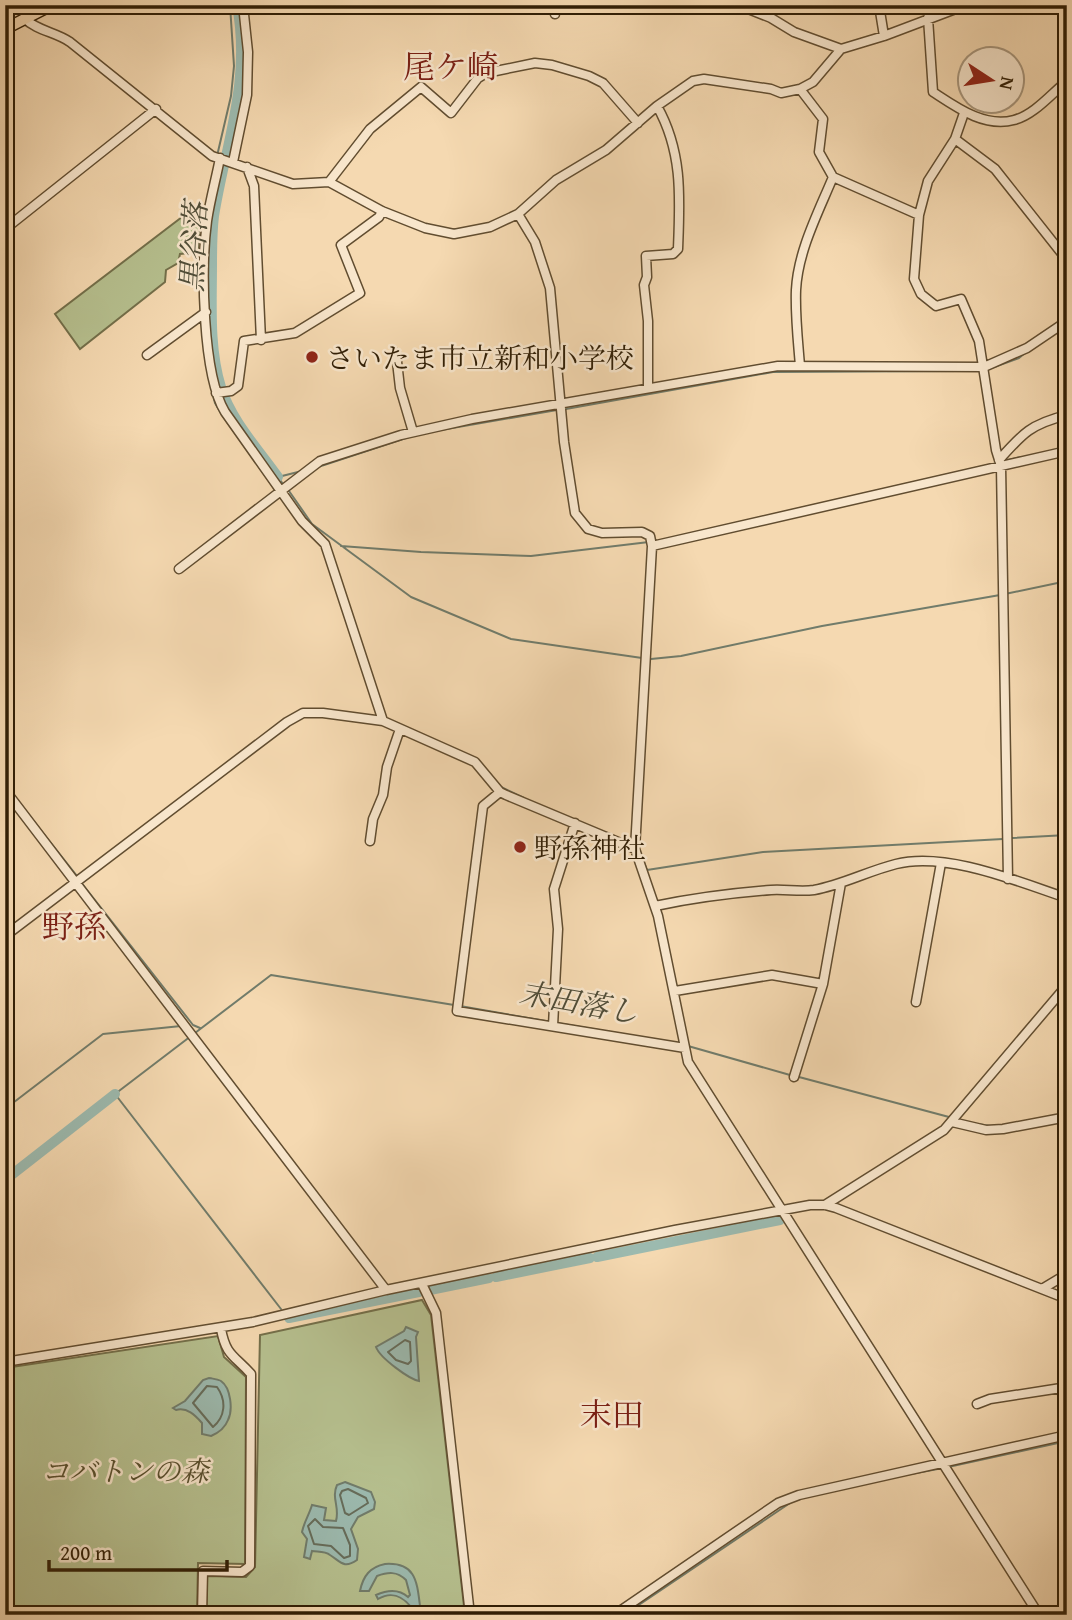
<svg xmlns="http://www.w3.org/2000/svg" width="1072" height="1620" font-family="'Gentium Book Plus','Noto Serif JP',serif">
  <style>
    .green { fill: #b6c08f; stroke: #736f4a; stroke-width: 2 }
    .water { fill: #9cbaaf; stroke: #717c6b; stroke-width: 2 }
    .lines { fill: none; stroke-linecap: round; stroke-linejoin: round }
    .shore { stroke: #666c5a; stroke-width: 2 }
    .stream { stroke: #717c6b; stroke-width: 2 }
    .river { stroke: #9cbaaf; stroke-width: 10 }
    .minor-casing { stroke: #614d30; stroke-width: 11 }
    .major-casing { stroke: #301e05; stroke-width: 13 }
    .minor { stroke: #f8e6cc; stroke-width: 8 }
    .major { stroke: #f5d9b1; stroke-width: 10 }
    .poi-dot { fill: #8f2418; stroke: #f8e6cc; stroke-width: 2.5 }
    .labels { text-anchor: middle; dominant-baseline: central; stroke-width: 5; stroke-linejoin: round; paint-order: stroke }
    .poi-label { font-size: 28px; fill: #301e05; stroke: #f8e6cc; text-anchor: start }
    .park-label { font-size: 28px; font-style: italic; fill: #584f2e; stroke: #f8e6cc }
    .water-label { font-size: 30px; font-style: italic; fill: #504d38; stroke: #f8e6cc }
    .quarter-label { font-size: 32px; fill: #7a1f14; stroke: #f8e6cc }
  </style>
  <rect width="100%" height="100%" fill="#f5d9b1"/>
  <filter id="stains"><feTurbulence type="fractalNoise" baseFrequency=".00286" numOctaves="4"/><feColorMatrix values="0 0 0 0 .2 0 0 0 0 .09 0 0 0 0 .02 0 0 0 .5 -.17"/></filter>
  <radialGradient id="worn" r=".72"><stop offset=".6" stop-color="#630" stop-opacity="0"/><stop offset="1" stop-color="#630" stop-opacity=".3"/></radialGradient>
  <path class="green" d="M182 217V220L200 223 198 252 180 254 178 263 166 270 165 282 80 349 55 314Z
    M422 1300 431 1315 465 1615H206L207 1576 246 1577 255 1567 260 1335Z
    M218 1336 224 1357 246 1377 245 1564 198 1563 197 1615H5V1368Z"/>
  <path class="water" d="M406 1327 418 1332 416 1337 419 1381C409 1379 380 1358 376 1347L404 1331Z
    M209 1378C210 1378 220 1380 221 1381 231 1388 233 1410 228 1420 225 1428 218 1433 211 1436L202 1434V1423C195 1415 187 1407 176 1410L173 1408 185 1401 203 1380Z
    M345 1482 371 1492 375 1502 374 1509 358 1517 351 1529 358 1549 357 1560C344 1569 341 1562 330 1555 325 1551 318 1552 312 1551L310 1559 304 1557 307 1539 302 1532C304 1522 309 1515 312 1505L326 1508 324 1520 336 1521C340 1507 331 1498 337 1485Z
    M385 1564C416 1562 417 1582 420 1606L427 1610V1615H412L411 1607C402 1596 392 1591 378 1599L376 1595C387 1590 398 1588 408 1597L410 1595 406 1580C397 1571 388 1572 377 1576L369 1591H360C363 1576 370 1567 385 1564Z"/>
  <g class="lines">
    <path class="shore" d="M405 1340 410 1342 411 1361 408 1364 396 1360 388 1352Z
      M207 1386 217 1387C227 1401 225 1417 213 1427L193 1403Z
      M348 1489 366 1498 368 1503 349 1515 345 1513 340 1495 342 1491Z
      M315 1519 323 1527 343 1528 350 1545V1556L344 1558 331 1546 314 1544 308 1526Z"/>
    <path class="stream" d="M217 156 231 96 234 66 230 5
      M986 370 1019 358 1025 353
      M211 387 215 403 222 415 276 491
      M566 409 773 372 959 371
      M435 431 557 410
      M1003 461 1021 457
      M318 467 409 437
      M283 484 278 477 302 471
      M289 491 312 524 411 597 511 639 642 658
      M302 527 313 538
      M679 536 997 463
      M341 546 421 552 531 556 649 542
      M1005 594 1067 581
      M651 659 681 656 822 626 1000 595
      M501 787 524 798
      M24 809 77 876
      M1012 838 1067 835
      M639 850 647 870 763 852 1003 839
      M80 881 193 1025 200 1028
      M460 1006 551 1022
      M557 1023 658 1040
      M195 1033 271 975 454 1005
      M191 1036 115 1094 281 1309
      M688 1046 790 1075
      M799 1077 949 1117
      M5 1109 103 1034 181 1026
      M978 1124 990 1126
      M999 1126 1014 1123
      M948 1467 1067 1441
      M900 1476 943 1468
      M624 1615 790 1503"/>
    <path class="river" d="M237 5C251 82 226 142 214 216 212 232 212 249 212 264 212 304 209 349 221 387 231 420 259 450 278 477
      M5 1180 115 1094
      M597 1257 780 1220
      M496 1277 590 1258
      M430 1290 489 1278
      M289 1318 419 1292"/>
    <g class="minor-casing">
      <path id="minor" d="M738 5 771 18 794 32 841 49
        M879 5 884 36
        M555 14 556 5
        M24 18C37 31 56 32 70 42L212 156 293 184 329 182 382 211 425 228 454 234 490 227 518 214 556 180 606 150 657 106 693 81 704 79 771 89 781 93 800 89 813 82 841 49 884 36 966 5
        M928 18 933 92C956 107 984 128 1014 120 1034 115 1051 94 1067 81
        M800 89 823 119 819 152 833 177 919 215
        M964 113 955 139 928 181 919 215 914 279 921 294 936 306 961 299 979 341 996 450 1001 466 1008 879
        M955 139 995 169 1067 260
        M220 158C216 179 210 200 207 221 201 266 202 374 225 412L302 521 325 544 383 721
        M233 162 247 95 248 52 243 5
        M247 167 254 186 261 340
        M329 182 370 129 421 87 451 113 478 78 486 73 535 63 552 65 589 76 603 83 638 123
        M518 214 535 242 550 288 564 442 575 513 588 529 602 533 642 532 650 536 652 546 635 849 658 916 688 1062 1039 1615
        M5 229 156 109
        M5 340 8 344
        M396 353 400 388 413 432
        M147 355 206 312
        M800 366C798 341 795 315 796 290 798 251 818 213 833 177
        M648 388V321L644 285 647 277 646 256 673 254 678 249C680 198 683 152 657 106
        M216 393 231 391 238 386 244 341 295 333 360 293 341 245 379 217 382 211
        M999 460C1023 433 1031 424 1067 415
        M652 546 1067 451
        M179 569 320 461 401 435 472 419 778 366 984 367 1027 348 1067 321
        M5 790 386 1290
        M500 792 483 806 457 1011 685 1048
        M370 841 373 819 383 795 387 767 400 729
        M655 906C693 898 732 893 771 890 785 889 800 892 814 890 842 885 868 871 896 864 946 851 1019 882 1067 898
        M5 936 287 722 303 713H323L383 721 475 762 500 792 506 795 635 849
        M675 991 772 975 823 984
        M916 1002 941 863
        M553 1026 558 929 554 889 575 823
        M794 1077 823 984 841 883
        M952 1122 986 1130 1003 1129 1067 1117
        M825 1205 944 1130 1067 985
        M422 1284 436 1313 470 1615
        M1042 1289 1067 1274
        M5 1362 253 1322 386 1290 675 1230 810 1205H825L836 1208 1067 1299
        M977 1404 990 1399 1061 1388 1067 1417
        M202 1615 203 1571 242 1572 250 1566 251 1374C234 1355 226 1356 221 1329
        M614 1615 778 1503 799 1495 1067 1435"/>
    </g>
    <g class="major-casing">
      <path id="major" d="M5 29 52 5"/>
    </g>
    <use href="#minor" class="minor"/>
    <use href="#major" class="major"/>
  </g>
  <g class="poi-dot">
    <circle cx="312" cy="357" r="7"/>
    <circle cx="520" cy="847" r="7"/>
  </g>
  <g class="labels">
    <g class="poi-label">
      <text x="326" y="357">さいたま市立新和小学校</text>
      <text x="534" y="847">野孫神社</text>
    </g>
    <g class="park-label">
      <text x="125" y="1470">コバトンの森</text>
    </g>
    <g class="water-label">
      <text transform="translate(193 247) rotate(-87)">黒谷落</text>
      <text transform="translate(579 1002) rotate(10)">末田落し</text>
    </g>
    <g class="quarter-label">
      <text x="451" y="66">尾ケ崎</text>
      <text x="74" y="926">野孫</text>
      <text x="612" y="1414">末田</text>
    </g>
  </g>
  <rect width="1072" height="1620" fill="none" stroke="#f5d9b1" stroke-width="28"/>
  <rect x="7" y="7" width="1058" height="1606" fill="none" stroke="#301e05" stroke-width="3.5"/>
  <rect x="14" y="14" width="1044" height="1592" fill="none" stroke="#301e05" stroke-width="2"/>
  <g transform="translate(991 80) rotate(102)"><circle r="33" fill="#f8e6cc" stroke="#a8967c" stroke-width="2"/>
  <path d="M0-5L12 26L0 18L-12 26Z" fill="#8f2418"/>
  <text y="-10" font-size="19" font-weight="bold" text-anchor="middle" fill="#301e05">N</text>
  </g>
  <path d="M49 1560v10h178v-10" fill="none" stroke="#301e05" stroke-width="3.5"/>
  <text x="60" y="1560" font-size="21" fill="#301e05" stroke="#f8e6cc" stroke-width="5" paint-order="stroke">200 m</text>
  <rect width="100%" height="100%" filter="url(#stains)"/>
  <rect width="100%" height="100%" fill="url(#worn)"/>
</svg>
